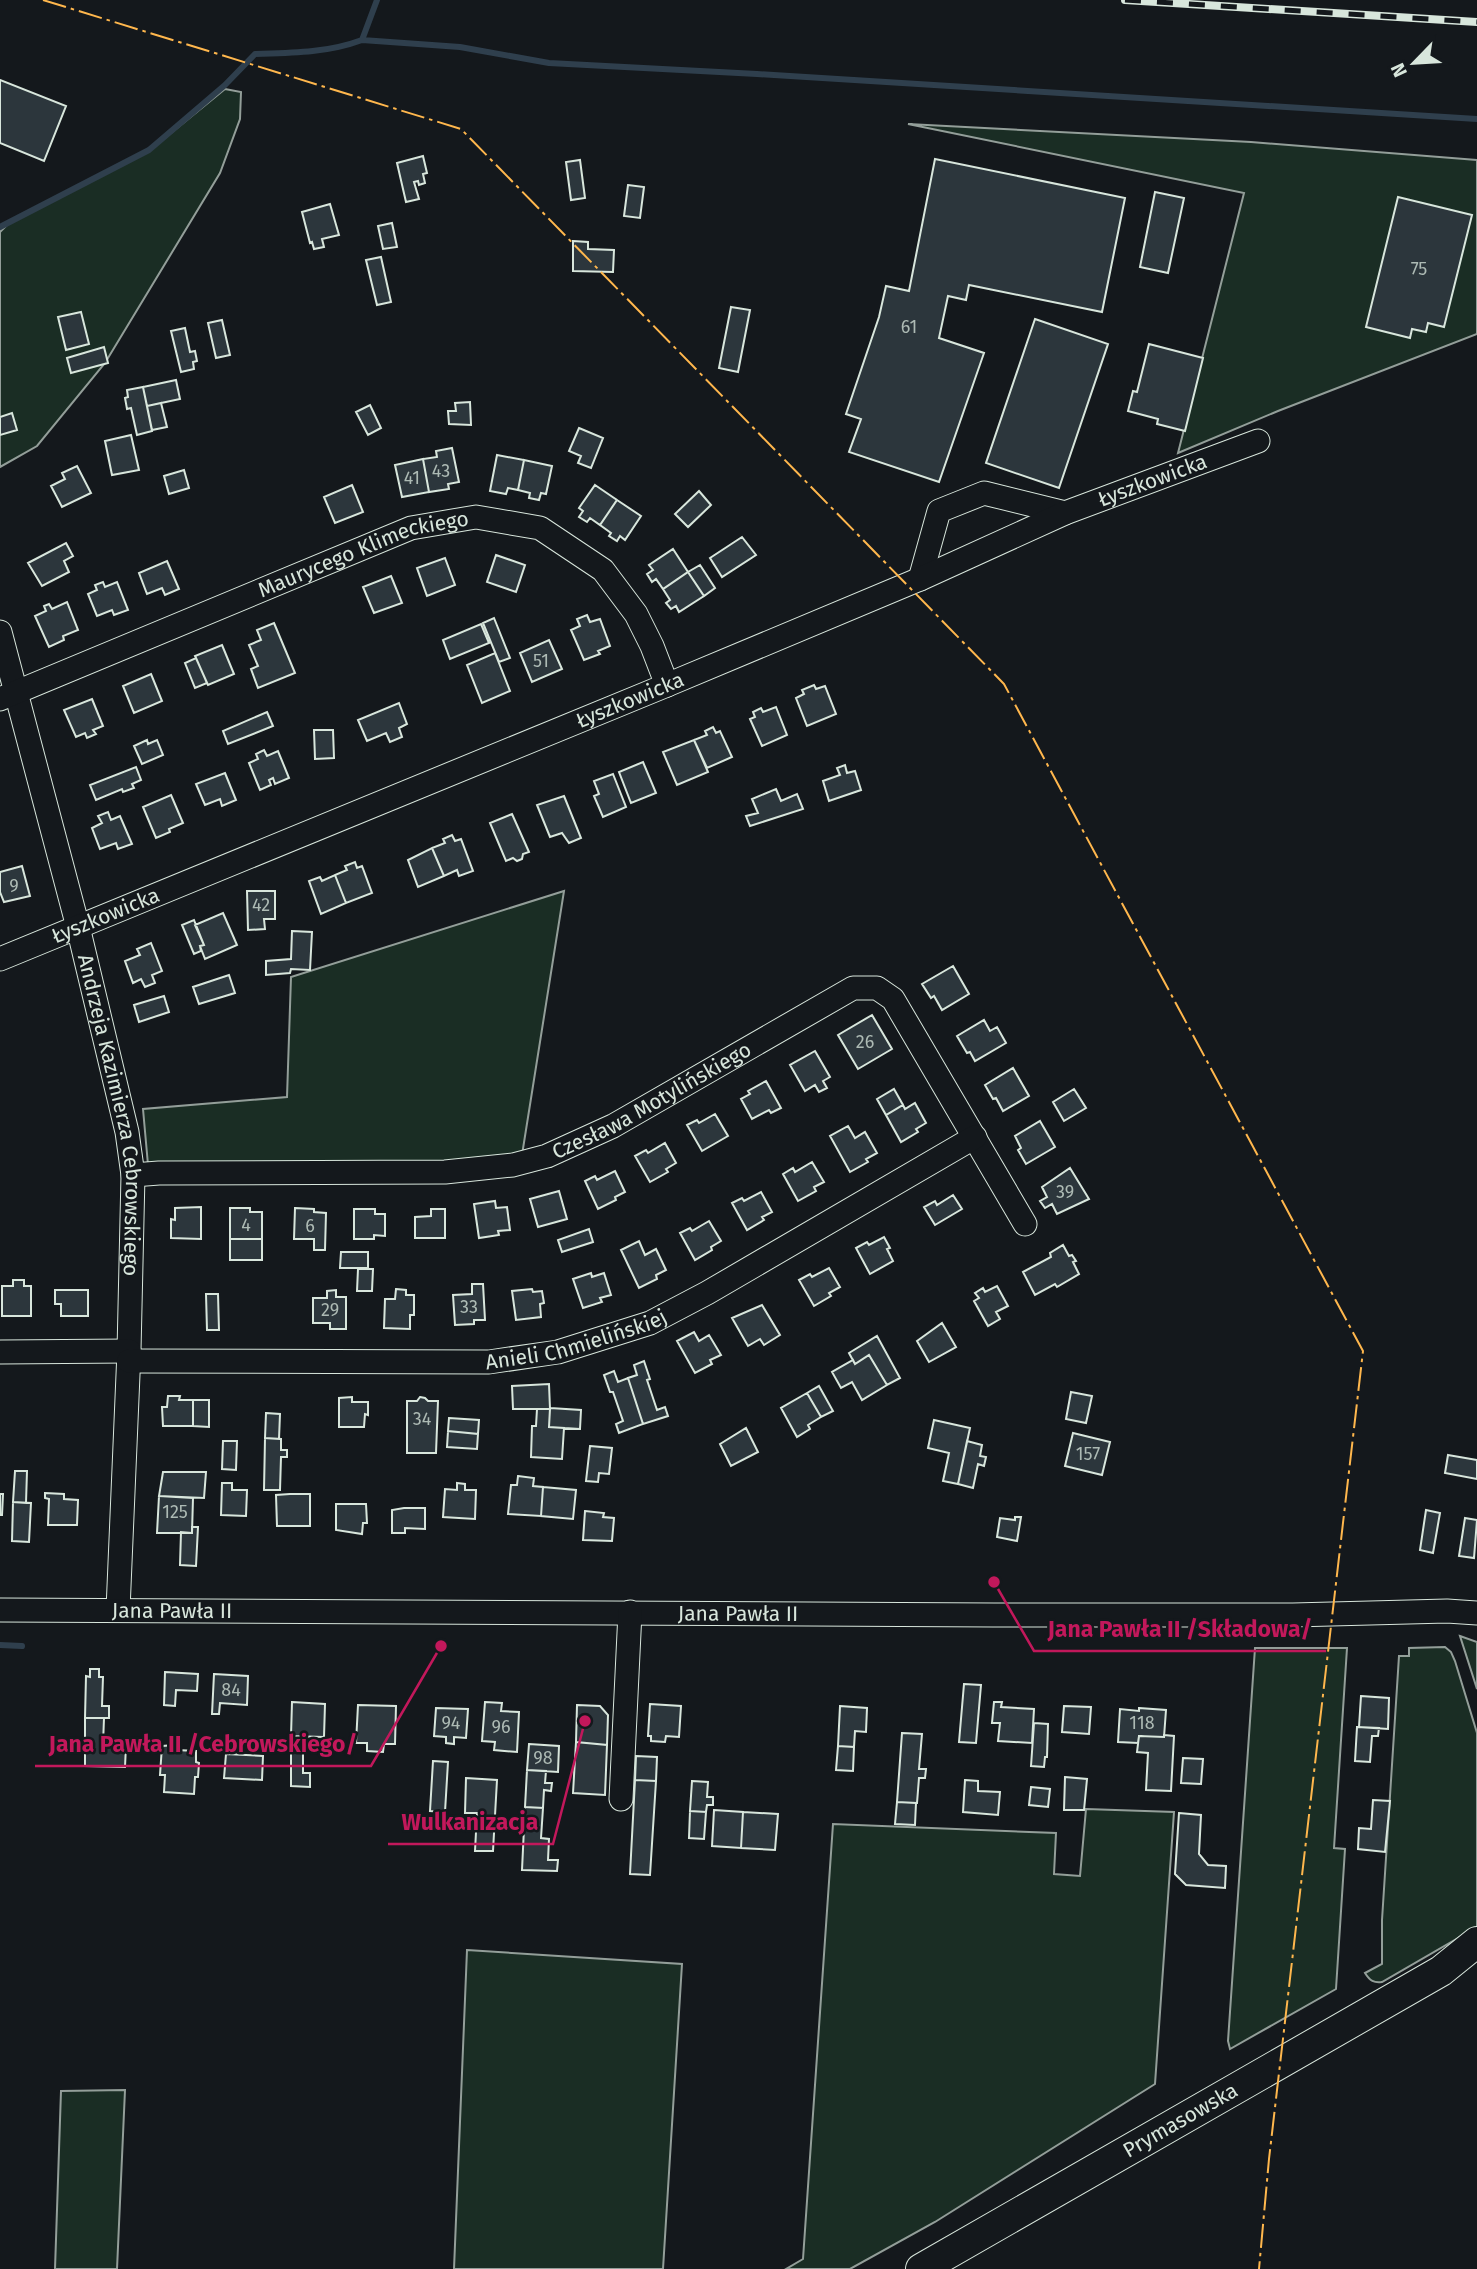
<svg xmlns="http://www.w3.org/2000/svg" width="1477" height="2269" font-family="'Fira Sans',sans-serif">
  <style>
    .green { fill: #1a2d24; stroke: #939e99; stroke-width: 2 }
    .lines { fill: none; stroke-linecap: round; stroke-linejoin: round }
    .stream { stroke: #2f3f4d; stroke-width: 6 }
    .building { fill: #2c363c; stroke: #d8e6dc; stroke-width: 2 }
    .minor-casing { stroke: #d8e6dc; stroke-width: 25 }
    .major-casing { stroke: #d8e6dc; stroke-width: 32 }
    .minor { stroke: #14181c; stroke-width: 23 }
    .major { stroke: #14181c; stroke-width: 30 }
    .rail-casing { stroke: #d8e6dc; stroke-width: 8 }
    .rail { stroke: #14181c; stroke-width: 5; stroke-dasharray: 16; stroke-linecap: butt }
    .power { stroke: #ffb74d; stroke-width: 2; stroke-dasharray: 24 5 3.5 5; stroke-linecap: butt }
    .labels { text-anchor: middle; dominant-baseline: central; stroke-width: 5; stroke-linejoin: round; paint-order: stroke }
    .number-label { font-size: 18px; fill: #adbab4 }
    .street-label { font-size: 21px; fill: #d8e6dc; stroke: #14181c }
    .leader { fill: none; stroke: #c2185b; stroke-width: 2.5 }
    .callout-dot { fill: #c2185b; stroke: #14181c; stroke-width: 2.5 }
    .callout-label { font-size: 23px; text-anchor: middle; font-weight: bold; fill: #c2185b; stroke: #14181c; stroke-width: 5; stroke-linejoin: round; paint-order: stroke }
  </style>
  <rect width="100%" height="100%" fill="#14181c"/>
  <path class="green" d="M225 89 241 92 240 119 220 173 105 363 37 446 0 467V232L8 224 149 151Z
    M908 124 1251 142 1477 160V334L1278 411 1178 453 1244 193Z
    M564 891 522 1155 448 1163 149 1176 143 1109 287 1097 291 977Z
    M1460 1636 1477 1642V1689Z
    M1445 1647 1451 1652 1455 1661 1477 1733V1927L1382 1982C1374 1983 1370 1981 1365 1973L1382 1964V1920L1399 1656H1409V1648Z
    M1255 1648H1347L1334 1848 1345 1849 1336 1989 1230 2049 1228 2041Z
    M1086 1809 1174 1812 1155 2084 935 2222 850 2269H786L803 2259 833 1824 1056 1833 1054 1874 1080 1876Z
    M467 1950 682 1964 663 2269H454Z
    M125 2090 117 2269H55L61 2091Z"/>
  <g class="lines">
    <path class="stream" d="M362 40 460 47 549 63 757 74 1477 119
      M0 227 149 150 225 85 255 54C291 53 327 53 362 40L377 0
      M0 1645 22 1646"/>
  </g>
  <path class="building" d="M0 80 66 106 44 161 0 143Z
    M423 156 427 173 423 174 425 183 419 185 418 181 414 182 419 199 406 202 397 163Z
    M935 159 1125 198 1102 312 969 285 966 300 948 296 939 338 984 353 939 482 849 452 861 419 846 414 879 317 886 286 909 291Z
    M580 160 585 198 571 200 566 162Z
    M628 185 644 187 640 218 624 216Z
    M1155 192 1184 198 1168 273 1140 267Z
    M1398 197 1472 215 1444 327 1428 323 1426 332 1412 329 1410 338 1366 327Z
    M330 204 339 235 322 239 324 247 314 249 312 242 310 243 302 212Z
    M392 223 397 247 383 249 378 226Z
    M573 241 588 242V249L614 250 613 272 573 271Z
    M381 257 391 302 377 305 366 260Z
    M731 307 750 310 738 372 719 368Z
    M81 312 89 344 66 350 58 317Z
    M1035 319 1108 344 1059 488 986 463Z
    M222 320 230 355 216 358 208 323Z
    M185 328 190 352 195 351 197 361 193 362 194 369 181 372 171 331Z
    M1149 344 1203 358 1185 431 1157 424 1158 419 1128 411 1133 391 1137 392Z
    M104 347 108 363 71 373 67 358Z
    M176 380 180 399 147 406 143 387Z
    M143 387 152 431 137 435 131 408 127 409 125 398 128 397 127 390Z
    M470 402 471 425 449 424 448 411H456L455 403Z
    M161 403 167 427 152 430 147 406Z
    M370 405 381 428 368 435 356 412Z
    M12 413 17 430 0 435V417Z
    M579 428 603 438 591 468 578 463 581 456 569 451Z
    M131 435 139 470 112 475 105 441Z
    M452 448 459 482 448 484 449 489 429 492 423 459 437 457 436 451Z
    M497 455 524 460 518 490 508 488 506 494 490 491Z
    M423 459 429 492 402 497 395 465Z
    M524 460 552 466 546 494 541 493 539 500 529 498 530 493 518 490Z
    M77 466 91 493 62 507 51 486 65 479 62 473Z
    M184 470 189 488 169 494 164 476Z
    M352 485 363 512 335 523 324 497Z
    M595 485 617 500 600 525 590 518 587 522 579 517 583 511 579 508Z
    M699 491 711 505 688 527 675 514Z
    M617 500 641 516 625 540 620 536 617 541 609 536 611 533 600 525Z
    M742 537 756 555 722 577 710 558Z
    M66 543 73 556 64 561 69 572 42 586 28 563Z
    M673 549 688 572 663 589 656 579 652 582 647 574 653 570 649 565Z
    M496 555 525 565 516 592 487 582Z
    M445 558 455 585 427 596 417 568Z
    M167 561 179 589 165 595 162 588 147 594 139 573Z
    M700 565 715 588 704 596 688 572Z
    M688 572 704 596 679 612 676 606 671 609 666 603 670 600 663 589Z
    M391 576 402 603 374 613 363 587Z
    M103 582 105 587 117 582 128 610 114 615 112 610 97 616 88 594 97 590 95 585Z
    M67 602 78 630 63 636 64 640 49 647 35 616 46 611 44 606 49 604 52 609Z
    M587 615 590 622 600 619 610 646 598 651 600 654 584 660 571 630 580 626 577 619Z
    M494 618 510 658 499 662 483 623Z
    M274 623 295 673 258 688 251 669 258 666 249 645 261 640 257 630Z
    M481 624 489 643 450 659 443 640Z
    M549 640 562 669 532 682 520 653Z
    M222 645 234 674 208 685 195 656Z
    M495 653 510 691 482 703 467 665Z
    M196 658 207 683 195 688 185 663Z
    M151 674 162 701 134 713 123 686Z
    M814 685 816 689 825 686 836 714 807 726 796 698 804 694 802 690Z
    M92 699 103 726 93 730 96 734 87 738 85 733 76 737 64 710Z
    M399 703 407 724 399 728 402 737 390 742 386 733 367 741 358 720Z
    M776 707 787 735 762 746 750 719 755 717 753 712 761 708 763 712Z
    M267 712 273 726 228 744 223 731Z
    M713 727 716 733 720 731 732 757 707 768 694 740 707 735 705 731Z
    M314 730H333L334 758 315 759Z
    M147 740 148 744 157 740 163 755 142 764 134 746Z
    M694 740 708 772 677 785 663 752Z
    M264 750 267 756 278 751 289 778 275 784 273 778 269 780 271 785 260 790 249 763 258 759 256 754Z
    M643 762 656 793 631 803 619 772Z
    M845 765 847 773 855 771 861 790 829 801 823 781 840 775 837 768Z
    M136 767 141 780 132 784 134 788 123 792 122 789 96 800 90 785Z
    M225 773 236 800 222 806 220 799 205 805 196 784Z
    M613 774 626 807 603 817 594 796 599 794 594 781Z
    M776 789 781 801 797 794 803 809 750 826 746 816 758 813 752 799Z
    M171 795 183 823 169 829 170 832 156 838 143 807Z
    M564 796 581 838 569 843 562 833 550 837 537 805Z
    M108 812 111 820 120 816 132 844 118 849 116 843 100 849 92 828 102 823 98 816Z
    M512 814 529 852 523 854 522 859 517 861 513 858 506 861 490 823Z
    M452 835 455 841 461 839 473 871 459 876 457 870 444 876 432 848 445 843 443 839Z
    M432 848 444 876 418 887 408 860Z
    M355 862 357 868 362 866 372 893 346 903 335 875 347 870 345 866Z
    M22 866 30 896 4 902 0 892V872Z
    M335 875 346 903 321 914 309 881 320 877 322 881Z
    M247 891H275V919H264L265 929 248 930Z
    M223 913 237 945 205 959 200 946 204 945 195 925Z
    M194 920 204 945 200 946 201 951 194 954 182 925Z
    M292 931 312 932 310 970 291 969 290 973 266 975V961L291 959Z
    M151 943 162 971 152 975 155 983 145 987 141 979 133 983 125 961 140 955 137 949Z
    M953 966 969 994 942 1010 934 996 931 998 922 984Z
    M229 975 235 993 199 1004 193 987Z
    M164 996 169 1012 139 1022 134 1005Z
    M872 1015 892 1049 858 1069 838 1035Z
    M984 1020 990 1031 997 1027 1006 1043 975 1061 970 1052 967 1053 957 1036Z
    M815 1051 830 1077 823 1081 827 1088 819 1092 815 1085 805 1091 790 1065Z
    M1013 1068 1029 1096 1003 1111 996 1098 993 1099 985 1085Z
    M766 1081 781 1108 771 1113 769 1110 752 1119 741 1099 750 1094 748 1091Z
    M894 1089 903 1105 886 1115 877 1099Z
    M1074 1089 1086 1108 1064 1121 1053 1102Z
    M915 1103 926 1123 916 1129 918 1132 901 1142 886 1115 903 1105 905 1109Z
    M715 1114 728 1136 702 1151 687 1125 697 1120 699 1123Z
    M1040 1121 1055 1147 1026 1164 1018 1150 1021 1148 1015 1136Z
    M848 1126 855 1138 865 1132 877 1153 866 1159 868 1162 850 1172 830 1136Z
    M665 1143 676 1163 666 1169 668 1172 650 1182 635 1156 646 1150 648 1153Z
    M812 1162 824 1182 814 1187 816 1191 798 1201 783 1174 793 1168 795 1172Z
    M1070 1168 1089 1199 1057 1214 1052 1204 1045 1208 1040 1201 1047 1197 1042 1187Z
    M615 1171 625 1192 615 1197 616 1200 598 1209 585 1181 595 1176 597 1180Z
    M559 1191 567 1219 538 1227 530 1199Z
    M761 1192 772 1212 762 1217 764 1220 747 1230 732 1203 742 1198 744 1201Z
    M953 1195 962 1209 935 1225 924 1207 935 1201 937 1205Z
    M495 1201 496 1208 507 1207 510 1230 498 1231 499 1235 479 1238 474 1204Z
    M201 1207V1239L171 1238V1219L175 1220V1208Z
    M230 1208H250V1212H262V1239H230Z
    M295 1208 314 1209V1212L326 1213 325 1250H314V1239H294Z
    M354 1209H375V1214H385V1236L374 1235V1239H354Z
    M431 1209H445V1238H415V1217L431 1216Z
    M709 1221 721 1241 711 1247 712 1250 695 1260 680 1233 690 1228 692 1231Z
    M589 1229 593 1242 562 1252 558 1240Z
    M884 1237 890 1248 887 1249 893 1261 870 1274 856 1248 867 1242 869 1245Z
    M230 1239H262V1260H230Z
    M639 1241 645 1255 656 1249 666 1270 656 1275 657 1279 639 1288 621 1250Z
    M1063 1245 1069 1256 1072 1255 1076 1261 1073 1262 1079 1274 1057 1287 1055 1284 1035 1295 1023 1272 1051 1257 1050 1253Z
    M341 1252H368V1268H340Z
    M829 1268 840 1287 829 1293 831 1296 814 1306 799 1280 810 1274 812 1277Z
    M358 1269H373L372 1291H357Z
    M591 1273 592 1277 604 1273 611 1295 600 1298 602 1302 583 1308 573 1279Z
    M13 1280H24V1286H31V1316H2V1286H13Z
    M472 1284H483L485 1320H474V1324L455 1325 453 1295 472 1294Z
    M997 1286 1008 1306 996 1312 1000 1319 988 1326 974 1301 979 1298 975 1293 983 1288 985 1292Z
    M396 1289 406 1290V1295H414V1315H410V1329L384 1328 385 1299H395Z
    M532 1289 533 1292 542 1291 544 1303 540 1304 541 1317 516 1320 512 1291Z
    M55 1290H88V1316H61V1304H55Z
    M336 1290V1297H346V1329H330V1323H313V1298H327V1291Z
    M206 1294H218L219 1330H207Z
    M762 1305 780 1335 764 1345 760 1339 748 1346 732 1318Z
    M942 1323 956 1347 929 1362 917 1341Z
    M694 1332 699 1341 709 1335 721 1355 710 1360 712 1364 695 1373 677 1341Z
    M877 1336 900 1378 887 1385 869 1355 855 1364 849 1353Z
    M869 1355 887 1385 862 1400 852 1382 841 1388 832 1372 853 1360 855 1364Z
    M644 1361 650 1379 647 1380 657 1410 665 1407 668 1416 643 1424 628 1378 637 1375 634 1365Z
    M614 1371 618 1382 628 1378 643 1424 619 1433 616 1424 623 1421 613 1392H610L604 1375Z
    M549 1384 550 1409H513L512 1386Z
    M819 1386 833 1411 821 1417 807 1393Z
    M1071 1392 1092 1396 1086 1423 1066 1419Z
    M807 1393 821 1417 808 1425 810 1429 797 1437 781 1408Z
    M168 1396H180L179 1400H193V1426H163L162 1407H167Z
    M352 1397V1402H368V1415L365 1414 364 1427H339V1398Z
    M420 1397 425 1398 428 1401H438L436 1453H407V1401H417Z
    M193 1400H209V1427L193 1426Z
    M550 1408 581 1410 580 1429 549 1427Z
    M537 1409H550L549 1427 564 1428 562 1459 531 1457 532 1426H536Z
    M266 1413 280 1414 279 1439 265 1438Z
    M449 1418 479 1420 478 1434 448 1431Z
    M934 1420 970 1428 958 1484 943 1481 949 1453 928 1448Z
    M746 1428 758 1452 731 1466 720 1444Z
    M448 1431 478 1434 477 1449 447 1447Z
    M1073 1433 1110 1442 1102 1475 1065 1466Z
    M265 1438 281 1439V1450H287V1457H281L280 1490H264Z
    M223 1441H237L236 1470 222 1469Z
    M967 1441 982 1445 980 1456 986 1457 984 1466 978 1464 973 1488 958 1484Z
    M590 1446 612 1448 609 1474 599 1473 598 1482 586 1481Z
    M1448 1455 1477 1460V1479L1445 1473Z
    M15 1471H27L26 1503 13 1502Z
    M163 1472H206L204 1498 159 1496Z
    M518 1476 534 1478 533 1486 543 1487 541 1516 508 1514 511 1485H517Z
    M222 1483H232V1490H247L246 1516 221 1515Z
    M457 1483 465 1484V1490H476L475 1519 443 1517 445 1489 457 1490Z
    M543 1487 576 1490 573 1519 541 1516Z
    M45 1493 64 1494V1499L78 1500 77 1525H48L49 1499 45 1498Z
    M0 1494H3L2 1515H0Z
    M290 1494H310V1526H277L276 1495Z
    M159 1496 193 1498 192 1533H157Z
    M13 1502 31 1503 29 1542 12 1541Z
    M336 1504H366L367 1523H363L362 1534 336 1530Z
    M404 1508H425V1529L405 1528V1533H392V1510Z
    M1426 1510 1440 1513 1433 1553 1420 1550Z
    M585 1511 604 1513 603 1517 614 1518 612 1541 583 1540Z
    M1015 1517H1021L1017 1541 997 1537 1000 1518 1015 1520Z
    M1465 1518 1477 1520 1474 1558 1459 1556Z
    M192 1527H198L196 1566 180 1565 181 1532 192 1533Z
    M90 1669H99V1677H103L102 1706H109V1718H85L86 1676 90 1677Z
    M165 1672 198 1674 197 1691 176 1690 175 1706 164 1705Z
    M214 1674 248 1676 247 1705 220 1703 219 1714H212Z
    M964 1684 981 1685 976 1743 959 1742Z
    M1361 1696 1389 1698 1388 1729 1359 1727Z
    M292 1702 325 1704 324 1737 291 1736Z
    M485 1702 502 1703 501 1711 519 1712 517 1752 494 1750 495 1742 482 1741Z
    M994 1702H1002L1001 1707 1034 1709 1032 1743 998 1741 1000 1723H992Z
    M650 1704 681 1706 679 1737 666 1736 665 1742 651 1741V1736H648Z
    M358 1705 396 1706 395 1744H384L383 1752 367 1751V1743H356Z
    M577 1705 600 1706 608 1715 607 1745 576 1742Z
    M840 1706 867 1708 866 1732 855 1731 854 1747 838 1746Z
    M1064 1706 1091 1707 1089 1734 1062 1732Z
    M436 1708 468 1709 466 1738 454 1737V1744L446 1743V1737L434 1736Z
    M1139 1708 1166 1710 1164 1737 1139 1736 1138 1743 1118 1742 1120 1709 1139 1711Z
    M85 1718H104L103 1745H126L125 1767 85 1766Z
    M1034 1723 1048 1724 1047 1757H1045L1044 1767 1031 1766Z
    M1357 1727 1379 1728 1378 1736H1372L1370 1762 1355 1761Z
    M902 1733 922 1734 919 1769H926L925 1778H919L917 1803 897 1802Z
    M1164 1735 1174 1736 1171 1791 1146 1790 1148 1753 1137 1752 1139 1736 1164 1737Z
    M576 1742 607 1745 605 1795 573 1793Z
    M529 1744 559 1746 558 1772 527 1770Z
    M175 1745H178L177 1750 196 1751V1762L199 1763 198 1777H195L194 1794 164 1792 165 1775H160L162 1746Z
    M838 1746 854 1747 853 1771 836 1770Z
    M291 1751 303 1752V1773H310V1787L291 1786Z
    M226 1754 263 1756 262 1780 224 1778Z
    M636 1756 657 1757 656 1781 635 1780Z
    M1183 1758 1203 1759 1201 1784 1181 1783Z
    M433 1761 448 1762 445 1812 430 1811Z
    M527 1770 546 1771 545 1783H552L551 1791 544 1790 543 1808 525 1807Z
    M1065 1777 1087 1779 1084 1810H1064Z
    M466 1778 497 1780 493 1851H475L477 1813H465Z
    M635 1780 656 1781 650 1875 630 1874Z
    M965 1780 978 1781V1791L1000 1792 998 1815 963 1812Z
    M692 1781 708 1782 707 1797H713V1805H707L706 1812 690 1811Z
    M1031 1787 1050 1789 1048 1807 1029 1805Z
    M1373 1800 1390 1801 1385 1852 1358 1849 1359 1828 1371 1829Z
    M897 1802 916 1803 915 1825 895 1824Z
    M525 1807 543 1808 541 1838 549 1839 548 1860H558L557 1871 522 1870Z
    M714 1810 743 1812 741 1848 712 1846Z
    M690 1811 706 1812 704 1839 689 1838Z
    M743 1812 778 1814 775 1850 741 1848Z
    M1179 1813 1201 1815 1199 1854 1208 1865 1226 1866 1225 1888 1186 1885 1175 1874Z"/>
  <g class="lines">
    <g class="minor-casing">
      <g id="minor">
        <path d="M920 579 939 511 984 493 1065 513"/>
        <path id="s1" d="M0 632 78 927 127 1132 133 1175 129 1351 118 1610"/>
        <path id="s2" d="M0 699 411 528 476 517 540 528 603 570 636 614 652 646 667 685"/>
        <path id="s3" d="M0 959 667 685 920 579 1065 513 1258 441"/>
        <path id="s4" d="M133 1175 159 1173 445 1172 513 1165 547 1156 613 1126 853 988H877L893 999 1025 1224"/>
        <path d="M0 1352 129 1351"/>
        <path id="s5" d="M129 1361 489 1362 558 1352 650 1323 707 1293 975 1137"/>
        <path id="s6" d="M0 1610 994 1615H1293L1447 1611 1477 1613"/>
        <path d="M621 1799 630 1612"/>
      </g>
    </g>
    <g class="major-casing">
      <g id="major">
        <path id="s7" d="M921 2269 1441 1971 1477 1942"/>
      </g>
    </g>
    <use href="#minor" class="minor"/>
    <use href="#major" class="major"/>
    <g class="rail-casing">
      <path id="rail" d="M1125 0 1477 22"/>
    </g>
    <use href="#rail" class="rail"/>
    <path class="power" d="M43 0 461 129 1004 684 1363 1351 1269 2159 1259 2269"/>
  </g>
  <g class="labels">
    <g class="number-label">
      <text x="1419" y="269">75</text>
      <text x="909" y="327">61</text>
      <text x="441" y="471">43</text>
      <text x="412" y="478">41</text>
      <text x="541" y="661">51</text>
      <text x="14" y="886">9</text>
      <text x="261" y="905">42</text>
      <text x="865" y="1042">26</text>
      <text x="1065" y="1192">39</text>
      <text x="246" y="1225">4</text>
      <text x="310" y="1226">6</text>
      <text x="469" y="1307">33</text>
      <text x="330" y="1310">29</text>
      <text x="422" y="1419">34</text>
      <text x="1088" y="1454">157</text>
      <text x="175" y="1512">125</text>
      <text x="231" y="1690">84</text>
      <text x="451" y="1723">94</text>
      <text x="1142" y="1723">118</text>
      <text x="501" y="1727">96</text>
      <text x="543" y="1758">98</text>
    </g>
    <g class="street-label">
      <text stroke="none"><textPath href="#s3" startOffset="1248">Łyszkowicka</textPath></text>
      <text stroke="none"><textPath href="#s2" startOffset="392">Maurycego Klimeckiego</textPath></text>
      <text stroke="none"><textPath href="#s3" startOffset="681">Łyszkowicka</textPath></text>
      <text stroke="none"><textPath href="#s3" startOffset="114">Łyszkowicka</textPath></text>
      <text stroke="none"><textPath href="#s4" startOffset="534">Czesława Motylińskiego</textPath></text>
      <text stroke="none"><textPath href="#s1" startOffset="497">Andrzeja Kazimierza Cebrowskiego</textPath></text>
      <text stroke="none"><textPath href="#s5" startOffset="450">Anieli Chmielińskiej</textPath></text>
      <text stroke="none"><textPath href="#s6" startOffset="172">Jana Pawła II</textPath></text>
      <text stroke="none"><textPath href="#s6" startOffset="738">Jana Pawła II</textPath></text>
      <text stroke="none"><textPath href="#s7" startOffset="299">Prymasowska</textPath></text>
    </g>
  </g>
  <path class="leader" d="M994 1582L1034 1651H1326M441 1646L371 1766H35M585 1721L553 1844H388"/>
  <g class="callout-dot">
    <circle cx="994" cy="1582" r="7"/>
    <circle cx="441" cy="1646" r="7"/>
    <circle cx="585" cy="1721" r="7"/>
  </g>
  <g class="callout-label">
    <text x="1180" y="1637">Jana Pawła II /Składowa/</text>
    <text x="203" y="1752">Jana Pawła II /Cebrowskiego/</text>
    <text x="470" y="1830">Wulkanizacja</text>
  </g>
  <g transform="translate(1414 63) rotate(245)" stroke="#14181c" stroke-width="5" paint-order="stroke">
  <path d="M0-5L12 26L0 18L-12 26Z" fill="#d8e6dc"/>
  <text y="-10" font-size="19" font-weight="bold" text-anchor="middle" fill="#d8e6dc">N</text>
  </g>
</svg>
